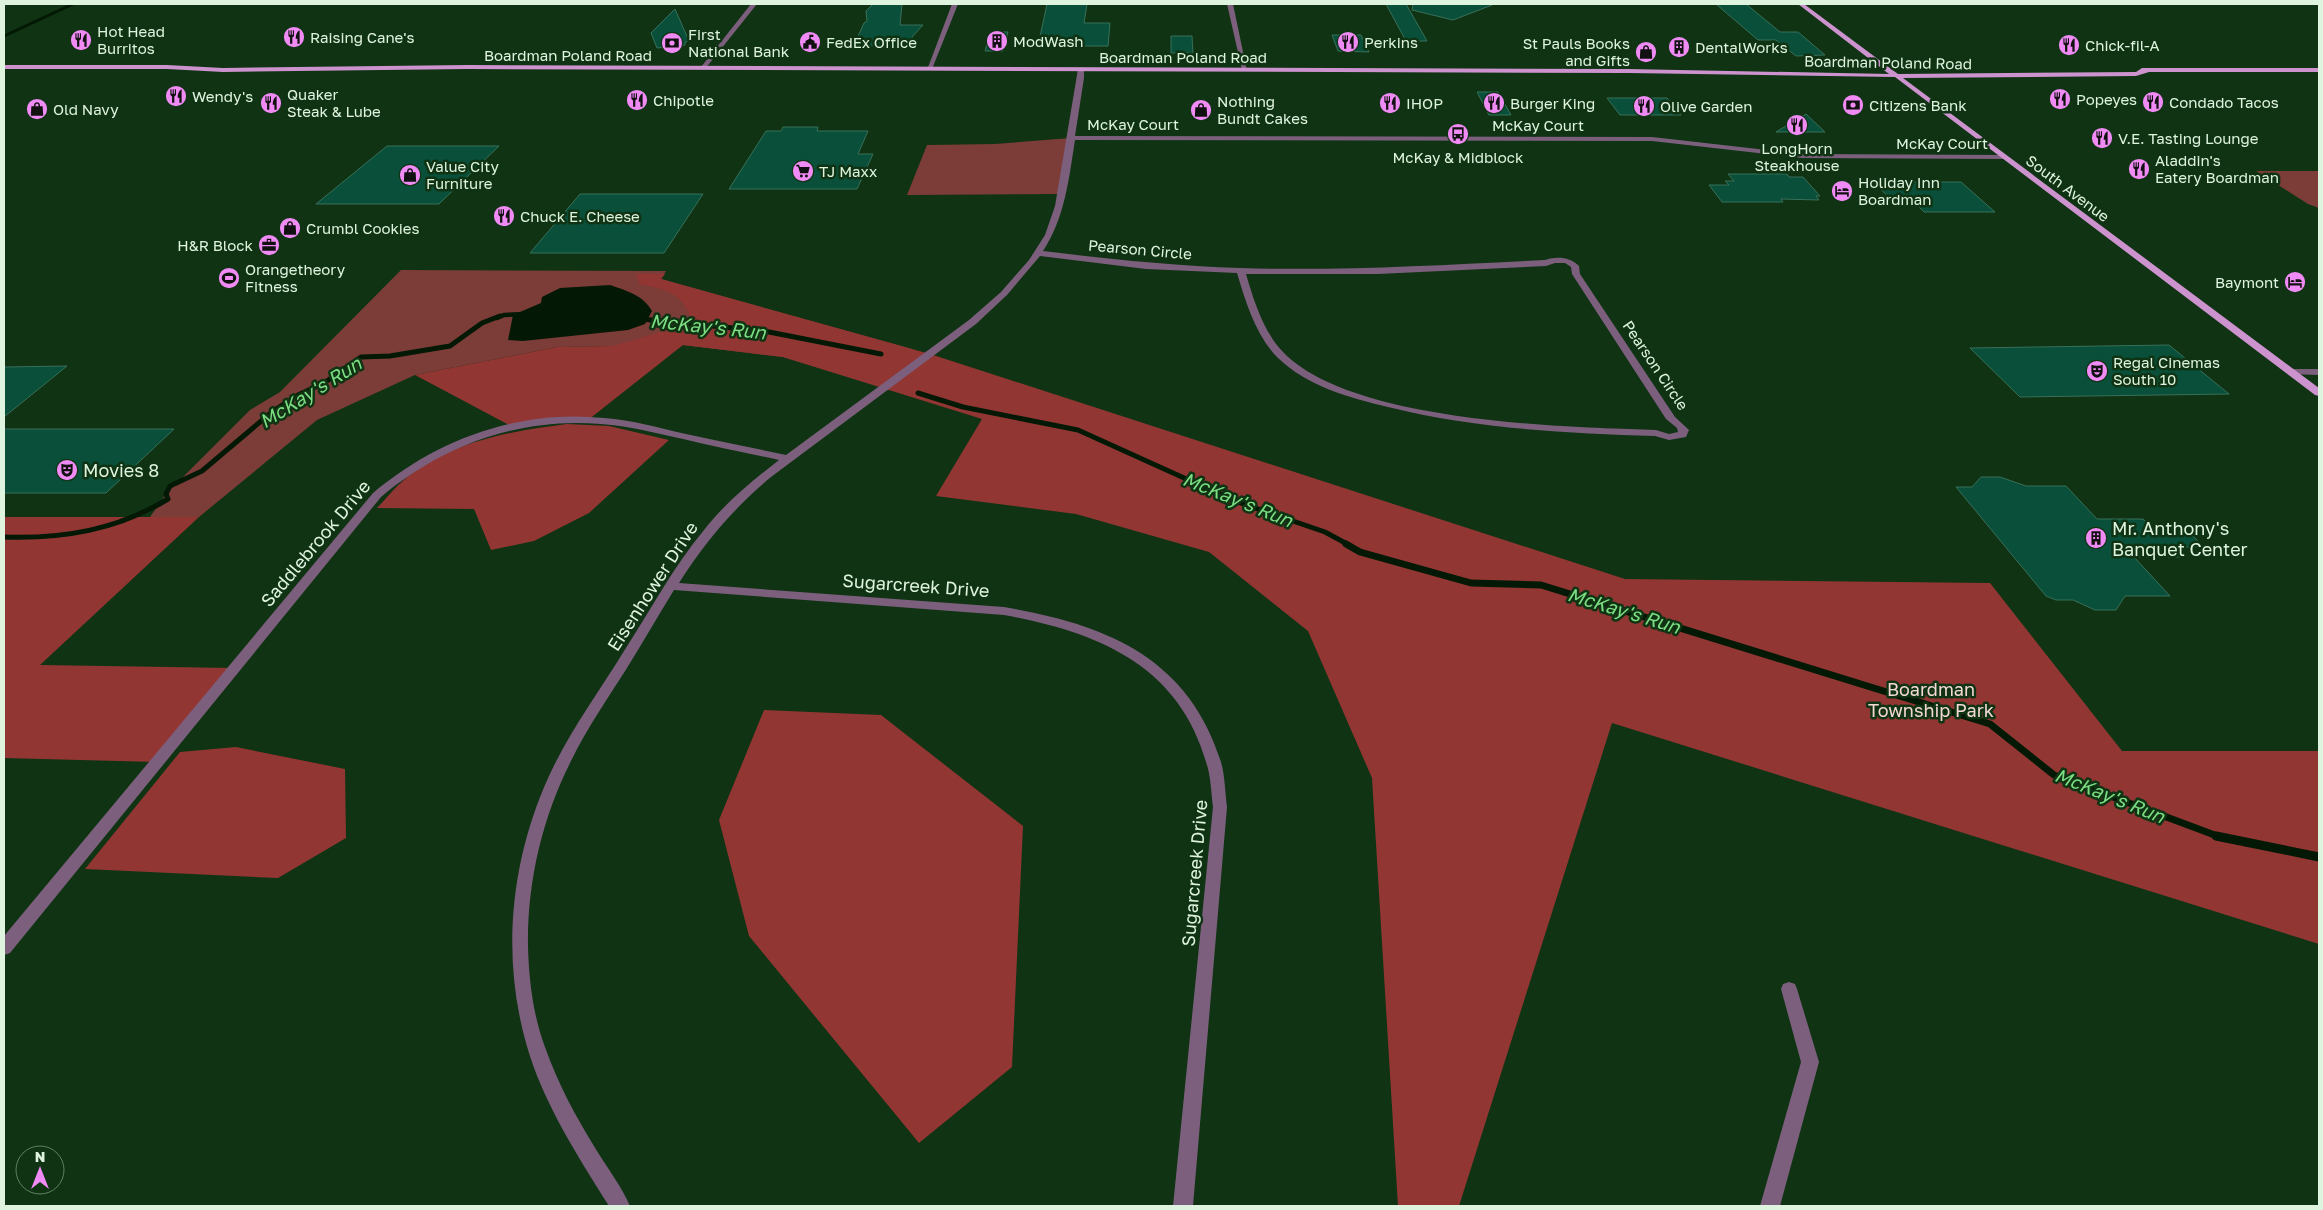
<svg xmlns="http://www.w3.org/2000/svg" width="2323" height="1210" font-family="'Golos Text',sans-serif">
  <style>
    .green { fill: #7c3c37 }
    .forest { fill: #923633 }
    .water { fill: #031905 }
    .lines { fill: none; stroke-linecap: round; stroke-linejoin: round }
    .stream-far4 { stroke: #031905; stroke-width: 3 }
    .stream-far3 { stroke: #031905; stroke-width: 4.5 }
    .stream-far2 { stroke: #031905; stroke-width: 5 }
    .stream-far1 { stroke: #031905; stroke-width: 7 }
    .stream { stroke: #031905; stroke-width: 9 }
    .building { fill: #094f39; stroke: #39705a }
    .minor { fill: #7c5f7c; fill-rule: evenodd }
    .major { fill: #cd93cf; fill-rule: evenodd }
    .labels { text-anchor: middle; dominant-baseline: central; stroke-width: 5; stroke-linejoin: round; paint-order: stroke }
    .far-poi-label { font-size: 15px; fill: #dff4df; stroke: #0f3313; text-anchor: start }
    .far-street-label { font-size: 15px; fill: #dff4df; stroke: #0f3313 }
    .poi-label { font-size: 18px; fill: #dff4df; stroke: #0f3313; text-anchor: start }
    .street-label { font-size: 18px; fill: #dff4df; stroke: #0f3313 }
    .park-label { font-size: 18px; fill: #f3d8d4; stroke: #0f3313 }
    .water-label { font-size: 19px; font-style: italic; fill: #7cdd83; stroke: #0f3313 }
  </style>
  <rect width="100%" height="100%" fill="#0f3313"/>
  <path class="green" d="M1071 138 1062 194 907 195 927 145 995 144Z
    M2256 171H2319V208L2308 204Z
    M401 270 666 271 661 279 912 349 868 383 783 357 683 345 557 347 415 375 317 420 199 517H4H150L166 494 250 410 280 392Z"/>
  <path class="forest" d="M636 274H665L661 279 930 354 1625 579 1990 583 2122 751H2319V944L1612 723 1459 1206H1398L1372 778 1308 631 1209 552 1076 514 936 496 982 419 783 357 683 345 588 420 513 427 415 375 557 347 613 346 661 332 691 319C683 293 664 289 639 284Z
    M567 424 609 426 669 440 589 513 534 541 491 550 474 509 377 508C386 499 394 488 404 480 448 442 511 431 567 424Z
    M4 517H199L40 665 234 668 157 762 4 758Z
    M764 710 881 715 1023 826 1012 1067 919 1143 749 936 719 820Z
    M236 747 345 769 346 838 278 878 85 869 180 752Z"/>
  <path class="water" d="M610 285C627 291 643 295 652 311L645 324 628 330 523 341 508 340 513 315 541 303 542 297 560 288Z"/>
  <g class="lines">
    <path class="stream-far4" d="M4 36 73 4"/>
    <path class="stream-far3" d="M497 318 504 315 525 314"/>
    <path class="stream-far2" d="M641 319 764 331 881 354
      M918 393 963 407 1078 430 1235 501 1325 532 1349 545
      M4 537C63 539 117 530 168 499L166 494 170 486 202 471 273 411 298 395 324 383 361 357 390 356 450 346 482 323 500 316"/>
    <path class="stream-far1" d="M1346 544 1360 552 1471 583 1541 585 1990 724 2054 775 2220 837"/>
    <path class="stream" d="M2216 836 2319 857"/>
  </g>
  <path class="building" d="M873 4H902L900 25H923L912 37 914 43 853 47 864 23 867 21 866 11Z
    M1047 4H1087L1084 23H1110L1108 46H1038Z
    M1386 4H1406L1427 41H1406Z
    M1413 4H1492V5L1453 20 1412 10Z
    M1716 4H1746L1780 32H1798L1825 55 1796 56 1776 40H1758Z
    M675 9 689 41 685 42V45L657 48 651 33Z
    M991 32H1008L1003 51H985Z
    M1332 35H1361L1369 52 1338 51Z
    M1171 36H1192L1193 53H1171Z
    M1477 92H1498L1511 115H1489Z
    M1607 98H1667L1681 115H1620Z
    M1806 114 1825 132H1776Z
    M783 127H818L817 131H868L858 154H873L857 189H729L766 131H781Z
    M387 146H499L439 204H316Z
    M1728 174H1787L1789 177H1803L1820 196H1816L1819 200 1781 199 1783 202H1722L1709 185H1729L1725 181H1734Z
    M1873 182H1961L1995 212H1924L1915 203H1895Z
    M580 194H703L664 253H530Z
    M2169 345 2229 394 2020 397 1970 348Z
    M67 366 4 417V367Z
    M4 429H174L106 493H4Z
    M1981 477H2000L2026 486H2066L2097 519H2143L2152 528H2185L2204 547H2171L2181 557H2134L2170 596H2125L2116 610H2095L2073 600H2056L2046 596 1956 487H1972Z"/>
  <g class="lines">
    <path class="minor" d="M751 4H757L705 69H701V67Z
      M952 4H958L932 69 927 70Z
      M1227 4H1233L1247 71 1242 70Z
      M1081 67 1084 69V78L1075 136 1652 137 1802 154 2004 155 2008 157 2004 159 1802 158 1652 141 1075 140C1069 178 1065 218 1043 251 1109 259 1174 266 1240 268 1342 271 1443 265 1545 260 1557 256 1570 257 1579 266L1580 274 1675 417 1689 430 1686 437 1669 440 1655 436C1565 433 1476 429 1388 407 1350 398 1307 386 1278 358 1256 336 1246 303 1237 273L1146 269 1040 256 1007 295 976 324 771 477C734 508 705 542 679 583L1004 607C1104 624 1188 656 1221 762 1225 776 1225 792 1227 807L1193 1206H1173L1213 807C1211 792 1211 776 1206 762 1178 664 1096 632 1004 615L674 590C658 616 643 642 627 668 608 698 587 728 571 761 542 818 527 883 528 947 529 980 533 1015 545 1047 558 1084 576 1117 597 1151 608 1169 622 1187 630 1206H609C577 1155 542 1101 526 1043 501 954 511 859 549 776 569 732 599 692 624 651 650 611 673 567 704 530 725 503 752 481 779 460 747 453 715 447 683 439 656 433 629 426 601 424 520 417 443 445 381 497L10 953 4 955V936L373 493C437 439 520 409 604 418 632 420 659 428 686 434 719 441 753 448 786 455L969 320 1001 292 1029 260 1045 235 1055 206 1078 69ZM1555 263H1565L1571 267 1572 274 1666 419 1677 428 1678 432 1669 434 1656 430C1562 427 1350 422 1283 352 1263 331 1254 301 1246 274H1378L1546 266Z
      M2291 369H2319V375L2288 374 2286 372Z
      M1789 982 1795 984 1797 989 1819 1062 1780 1206H1760L1801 1062 1781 989 1783 984Z"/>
    <path class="major" d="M1798 4H1804L1898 74 2136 72 2142 68H2319V72H2149L2136 76 1903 78 2319 388V396L2315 395 1895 77 1628 73 468 69 223 72 167 69H4V65H167L223 68 468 65 1628 69 1889 74Z"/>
  </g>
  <defs>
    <g id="restaurant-disc" transform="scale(1.125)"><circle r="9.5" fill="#f08bf5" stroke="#0f3313"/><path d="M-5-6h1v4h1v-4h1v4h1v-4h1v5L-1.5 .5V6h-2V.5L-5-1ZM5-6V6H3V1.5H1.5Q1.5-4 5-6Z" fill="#111"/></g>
    <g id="building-disc" transform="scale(1.125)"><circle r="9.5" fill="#f08bf5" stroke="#0f3313"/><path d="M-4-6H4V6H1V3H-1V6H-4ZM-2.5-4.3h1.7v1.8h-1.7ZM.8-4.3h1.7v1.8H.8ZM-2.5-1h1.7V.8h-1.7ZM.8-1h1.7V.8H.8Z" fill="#111"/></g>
    <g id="civic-disc" transform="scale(1.125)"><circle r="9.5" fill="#f08bf5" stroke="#0f3313"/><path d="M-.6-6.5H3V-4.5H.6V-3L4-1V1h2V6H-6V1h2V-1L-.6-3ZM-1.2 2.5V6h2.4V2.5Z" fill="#111"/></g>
    <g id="bank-disc" transform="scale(1.125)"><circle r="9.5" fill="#f08bf5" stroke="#0f3313"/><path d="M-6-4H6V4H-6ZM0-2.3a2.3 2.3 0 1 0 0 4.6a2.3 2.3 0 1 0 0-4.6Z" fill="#111"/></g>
    <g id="shop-disc" transform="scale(1.125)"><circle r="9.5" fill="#f08bf5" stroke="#0f3313"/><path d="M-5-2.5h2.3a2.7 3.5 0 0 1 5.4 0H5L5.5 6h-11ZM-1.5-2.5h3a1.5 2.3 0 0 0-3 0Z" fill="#111"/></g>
    <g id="bus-disc" transform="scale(1.125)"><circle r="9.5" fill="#f08bf5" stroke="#0f3313"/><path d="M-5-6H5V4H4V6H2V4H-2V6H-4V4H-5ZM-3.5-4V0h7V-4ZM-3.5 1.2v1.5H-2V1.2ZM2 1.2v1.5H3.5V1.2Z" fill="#111"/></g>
    <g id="supermarket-disc" transform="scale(1.125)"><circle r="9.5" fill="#f08bf5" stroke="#0f3313"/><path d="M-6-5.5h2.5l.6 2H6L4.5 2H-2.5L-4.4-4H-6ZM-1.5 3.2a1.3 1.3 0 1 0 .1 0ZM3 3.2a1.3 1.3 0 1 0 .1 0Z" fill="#111"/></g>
    <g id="hotel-disc" transform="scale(1.125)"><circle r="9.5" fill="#f08bf5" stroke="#0f3313"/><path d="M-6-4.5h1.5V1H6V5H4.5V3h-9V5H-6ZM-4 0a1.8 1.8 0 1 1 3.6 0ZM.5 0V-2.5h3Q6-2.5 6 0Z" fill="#111"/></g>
    <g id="office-disc" transform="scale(1.125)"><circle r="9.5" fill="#f08bf5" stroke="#0f3313"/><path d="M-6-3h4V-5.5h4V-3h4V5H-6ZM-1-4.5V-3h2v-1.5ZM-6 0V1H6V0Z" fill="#111"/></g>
    <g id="stadium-disc" transform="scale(1.125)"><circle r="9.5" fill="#f08bf5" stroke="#0f3313"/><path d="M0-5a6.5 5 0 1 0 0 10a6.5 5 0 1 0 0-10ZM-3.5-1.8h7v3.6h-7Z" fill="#111"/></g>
    <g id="theatre-disc" transform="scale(1.125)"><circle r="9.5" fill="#f08bf5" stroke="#0f3313"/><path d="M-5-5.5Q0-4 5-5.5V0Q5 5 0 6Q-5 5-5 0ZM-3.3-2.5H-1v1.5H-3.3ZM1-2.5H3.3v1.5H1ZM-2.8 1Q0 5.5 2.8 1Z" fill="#111"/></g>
  </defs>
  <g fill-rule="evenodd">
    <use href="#restaurant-disc" x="294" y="37"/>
    <use href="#restaurant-disc" x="81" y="40"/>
    <use href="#building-disc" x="997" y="41"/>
    <use href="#civic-disc" x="810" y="42"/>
    <use href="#restaurant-disc" x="1348" y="42"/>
    <use href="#bank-disc" x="672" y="43"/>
    <use href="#restaurant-disc" x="2069" y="45"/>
    <use href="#building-disc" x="1679" y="47"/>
    <use href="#shop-disc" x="1646" y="52"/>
    <use href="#restaurant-disc" x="176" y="96"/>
    <use href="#restaurant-disc" x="2060" y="99"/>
    <use href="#restaurant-disc" x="637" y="100"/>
    <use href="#restaurant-disc" x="2153" y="102"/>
    <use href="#restaurant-disc" x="271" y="103"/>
    <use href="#restaurant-disc" x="1390" y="103"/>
    <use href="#restaurant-disc" x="1494" y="103"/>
    <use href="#bank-disc" x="1853" y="105"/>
    <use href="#restaurant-disc" x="1644" y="106"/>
    <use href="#shop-disc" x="37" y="109"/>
    <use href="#shop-disc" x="1201" y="110"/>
    <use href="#restaurant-disc" x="1797" y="125"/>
    <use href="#bus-disc" x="1458" y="134"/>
    <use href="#restaurant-disc" x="2102" y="138"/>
    <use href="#restaurant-disc" x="2139" y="169"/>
    <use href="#supermarket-disc" x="803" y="171"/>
    <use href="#shop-disc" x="410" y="175"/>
    <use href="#hotel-disc" x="1842" y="191"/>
    <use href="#restaurant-disc" x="504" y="216"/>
    <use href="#shop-disc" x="290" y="228"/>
    <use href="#office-disc" x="269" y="245"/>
    <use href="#stadium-disc" x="229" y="278"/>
    <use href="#hotel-disc" x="2295" y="282"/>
    <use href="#theatre-disc" x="2097" y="371"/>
    <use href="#theatre-disc" x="67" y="470"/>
    <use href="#building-disc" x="2096" y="538"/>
  </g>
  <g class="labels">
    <g class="far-poi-label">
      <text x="97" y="31">Hot Head<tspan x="97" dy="17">Burritos</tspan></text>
      <text x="688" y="34">First<tspan x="688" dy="17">National Bank</tspan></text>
      <text x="310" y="37">Raising Cane's</text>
      <text x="1013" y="41">ModWash</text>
      <text x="826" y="42">FedEx Office</text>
      <text x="1364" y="42">Perkins</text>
      <text x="1630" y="43" text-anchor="end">St Pauls Books<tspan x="1630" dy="17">and Gifts</tspan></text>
      <text x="2085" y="45">Chick-fil-A</text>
      <text x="1695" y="47">DentalWorks</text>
      <text x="287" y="94">Quaker<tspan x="287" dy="17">Steak &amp; Lube</tspan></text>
      <text x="192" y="96">Wendy's</text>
      <text x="2076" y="99">Popeyes</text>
      <text x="653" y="100">Chipotle</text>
      <text x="1217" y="101">Nothing<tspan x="1217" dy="17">Bundt Cakes</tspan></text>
      <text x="2169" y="102">Condado Tacos</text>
      <text x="1406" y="103">IHOP</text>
      <text x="1510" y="103">Burger King</text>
      <text x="1869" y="105">Citizens Bank</text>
      <text x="1660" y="106">Olive Garden</text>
      <text x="53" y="109">Old Navy</text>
      <text x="2118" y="138">V.E. Tasting Lounge</text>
      <text x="1797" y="148" text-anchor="middle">LongHorn<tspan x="1797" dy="17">Steakhouse</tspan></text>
      <text x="1458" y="157" text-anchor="middle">McKay &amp; Midblock</text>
      <text x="2155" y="160">Aladdin's<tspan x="2155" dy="17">Eatery Boardman</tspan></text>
      <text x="426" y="166">Value City<tspan x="426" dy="17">Furniture</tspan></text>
      <text x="819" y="171">TJ Maxx</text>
      <text x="1858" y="182">Holiday Inn<tspan x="1858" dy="17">Boardman</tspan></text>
      <text x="520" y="216">Chuck E. Cheese</text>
      <text x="306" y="228">Crumbl Cookies</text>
      <text x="253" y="245" text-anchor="end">H&amp;R Block</text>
      <text x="245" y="269">Orangetheory<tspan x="245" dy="17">Fitness</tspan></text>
      <text x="2279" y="282" text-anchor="end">Baymont</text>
      <text x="2113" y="362">Regal Cinemas<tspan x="2113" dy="17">South 10</tspan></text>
    </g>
    <g class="far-street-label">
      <text x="568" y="55">Boardman Poland Road</text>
      <text x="1183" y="57">Boardman Poland Road</text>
      <text transform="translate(1888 62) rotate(1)">Boardman Poland Road</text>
      <text x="1133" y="124">McKay Court</text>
      <text x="1538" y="125">McKay Court</text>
      <text x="1942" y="143">McKay Court</text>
      <text transform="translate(2068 188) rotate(37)">South Avenue</text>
      <text transform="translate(1140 249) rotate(5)">Pearson Circle</text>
      <text transform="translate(1656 365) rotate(56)">Pearson Circle</text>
    </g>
    <g class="poi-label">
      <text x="83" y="470">Movies 8</text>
      <text x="2112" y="528">Mr. Anthony's<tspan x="2112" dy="21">Banquet Center</tspan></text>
    </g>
    <g class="street-label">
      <text transform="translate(315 543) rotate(-50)">Saddlebrook Drive</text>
      <text transform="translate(916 585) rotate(4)">Sugarcreek Drive</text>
      <text transform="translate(652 586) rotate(-57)">Eisenhower Drive</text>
      <text transform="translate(1194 873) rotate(-85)">Sugarcreek Drive</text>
    </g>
    <g class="park-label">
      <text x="1931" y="689">Boardman<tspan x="1931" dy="21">Township Park</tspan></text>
    </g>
    <g class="water-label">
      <text transform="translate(708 326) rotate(6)">McKay's Run</text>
      <text transform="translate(310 392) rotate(-32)">McKay's Run</text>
      <text transform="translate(1238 499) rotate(22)">McKay's Run</text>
      <text transform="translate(1624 610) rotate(17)">McKay's Run</text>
      <text transform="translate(2110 795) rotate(22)">McKay's Run</text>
    </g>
  </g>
  <rect width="2323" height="1210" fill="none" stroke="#dff4df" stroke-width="10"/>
  <g transform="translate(40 1170)"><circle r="24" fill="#0f3313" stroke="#628065"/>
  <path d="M0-4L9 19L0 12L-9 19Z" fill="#f08bf5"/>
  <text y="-8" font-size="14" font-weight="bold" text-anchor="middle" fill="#dff4df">N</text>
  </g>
</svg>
